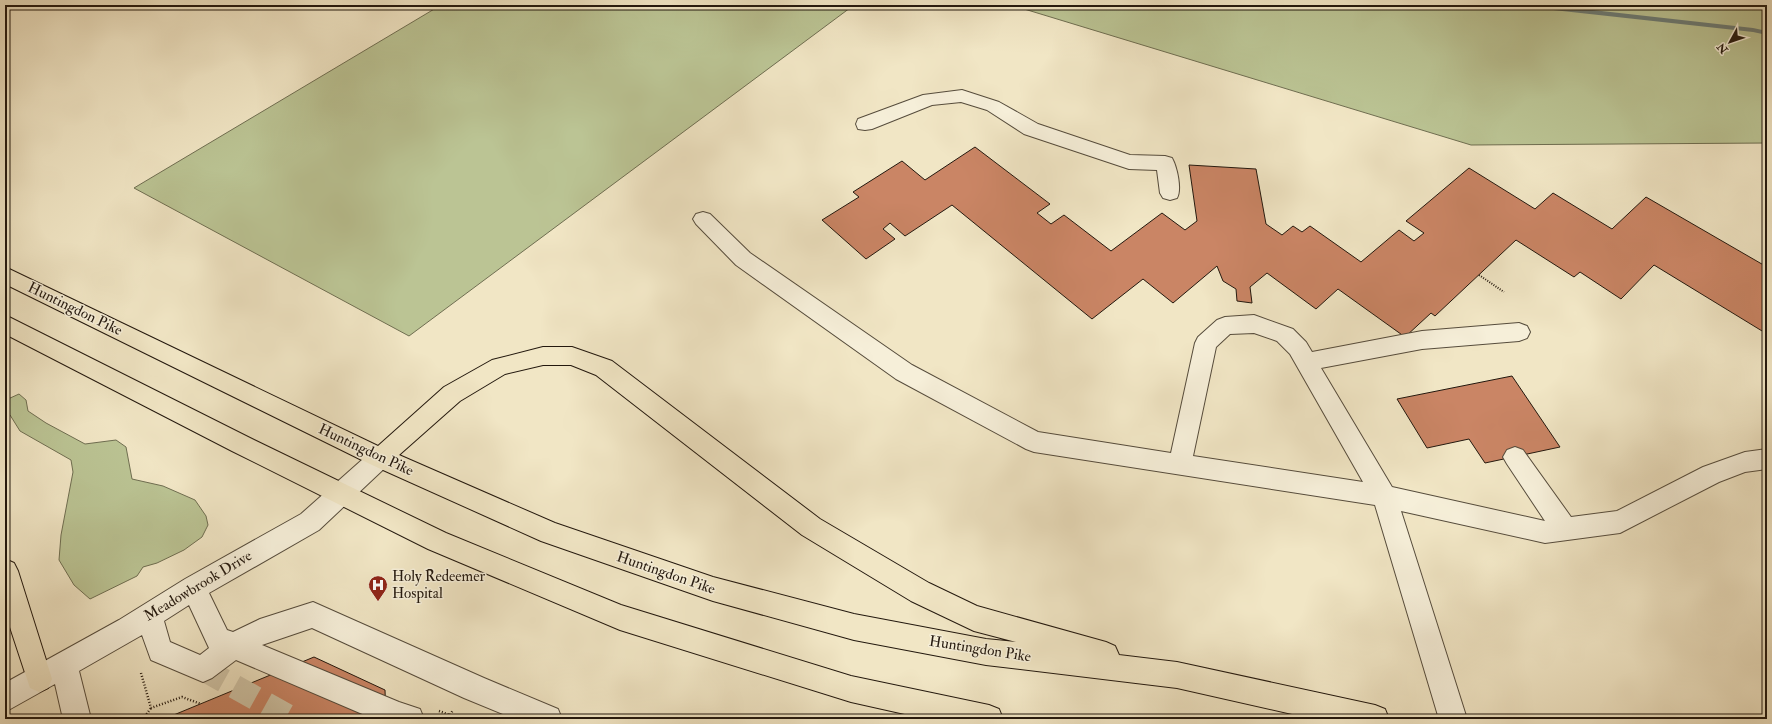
<svg xmlns="http://www.w3.org/2000/svg" width="1772" height="724" font-family="'IM FELL Double Pica',serif">
  <style>
    .green { fill: #bbc494; stroke: #6f6e51 }
    .lines { fill: none; stroke-linecap: round; stroke-linejoin: round }
    .stream { fill: #6c7c76; fill-rule: evenodd }
    .building { fill: #ca8565; stroke: #23180e }
    .minor-tunnel { stroke: #d2c7aa; stroke-width: 24; stroke-dasharray: 24 12; stroke-linecap: butt }
    .minor-casing { stroke: #564c3c; stroke-width: 2 }
    .major-casing { stroke: #23180e; stroke-width: 2 }
    .path-far1 { stroke: #23180e; stroke-width: 2; stroke-dasharray: 1 1.5; stroke-linecap: butt }
    .path { stroke: #23180e; stroke-width: 2.5; stroke-dasharray: 1 2; stroke-linecap: butt }
    .minor { fill: #f6efd9; fill-rule: evenodd }
    .major { fill: #f1e6c5; fill-rule: evenodd }
    .labels { text-anchor: middle; dominant-baseline: central; stroke-width: 3; stroke-linejoin: round; paint-order: stroke }
    .street-label { font-size: 15px; fill: #23180e; stroke: #f6efd9 }
    .poi-label { font-size: 15px; fill: #23180e; stroke: #f6efd9; text-anchor: start }
  </style>
  <rect width="100%" height="100%" fill="#f1e6c5"/>
  <filter id="stains"><feTurbulence type="fractalNoise" baseFrequency=".005" numOctaves="4"/><feColorMatrix values="0 0 0 0 .2 0 0 0 0 .09 0 0 0 0 .02 0 0 0 .5 -.17"/></filter>
  <radialGradient id="worn" r=".72"><stop offset=".6" stop-color="#630" stop-opacity="0"/><stop offset="1" stop-color="#630" stop-opacity=".3"/></radialGradient>
  <path class="green" d="M441 5H854L409 336 134 188Z
    M1011 5H1767V143L1471 145Z
    M19 394 26 400 28 411 46 423 85 444 116 440 126 447 132 479 163 486 195 500 206 516 208 525 202 537 184 550 157 563 143 567 137 576 90 599 74 585 59 560 61 535 73 472 71 460 20 431 10 415 5 414V403L8 399Z"/>
  <g class="lines">
    <path class="stream" d="M1522 5H1548L1753 28 1767 31V35L1753 32 1526 7Z"/>
  </g>
  <path class="building" d="M975 147 1050 204 1037 213 1051 224 1064 215 1111 251 1162 213 1185 230 1197 221 1189 165 1256 169 1266 224 1282 235 1293 226 1302 232 1310 226 1361 262 1399 230 1414 241 1424 233 1406 221 1469 168 1535 209 1553 193 1612 229 1646 197 1767 267V334L1654 265 1621 299 1580 272 1574 277 1516 240 1435 316 1431 313 1405 337 1338 289 1316 309 1267 273 1250 287 1252 303 1237 301 1236 289 1223 281 1217 266 1173 303 1143 279 1092 319 952 205 905 236 890 223 883 229 895 239 866 259 822 220 859 197 853 192 902 161 925 180Z
    M1512 376 1560 447 1485 463 1469 439 1427 448 1397 399Z
    M314 657 385 690 386 719H164Z"/>
  <g class="lines">
    <path class="minor-tunnel" d="M203 669 293 719"/>
    <g class="minor-casing">
      <path id="minor" d="M962 90 999 102 1038 124 1130 155 1165 156 1172 158C1177 167 1182 189 1177 198L1170 200 1163 198 1160 193 1157 170 1129 169 1024 134 987 110 961 102 932 105 872 129 865 130 858 129 856 124 858 119 923 95Z
        M703 212 710 214 750 253 912 365 1038 432 1171 453 1195 343 1198 337 1217 320 1225 317 1254 315 1293 329 1306 342 1312 352 1422 331 1519 323 1527 326 1530 332 1527 338 1519 341 1422 349 1321 368 1392 487 1545 521 1507 464 1503 457 1507 450 1515 447 1523 450 1571 517 1617 511 1703 467 1745 452 1767 449V469L1745 472 1719 482 1620 533 1545 543 1401 511 1467 719H1439L1375 505 1034 452 1026 449 896 379 736 265 696 224 693 219 696 214ZM1254 333 1277 341 1290 354 1363 482 1193 456 1216 347 1230 334Z
        M380 448 388 451 392 458 388 465 319 530 209 593 227 630 233 632 260 619 313 602 484 678 558 709 562 719H515L464 698 312 628 262 645 399 702 420 709 424 719H374L236 660 212 678 203 682 151 660 142 635 79 671 91 719H63L55 684 5 712V683L119 620 185 579 301 514 372 451ZM189 605 209 648 200 655 170 642 164 621Z"/>
    </g>
    <g class="major-casing">
      <path id="major" d="M5 267 378 446 444 387 492 360 543 347H572L612 361 820 519 929 583 977 606 1106 642 1115 646 1119 655 1177 662 1375 705 1385 709 1389 719H1314L1177 688 986 665 854 640 713 601 541 541 372 465 5 284ZM543 365H571L596 375 802 535 911 601 974 631 1016 642 986 639 854 614 713 577 555 523 399 455 460 401 505 374Z
        M5 315 248 437 446 533 621 605 851 676 989 705 999 709 1003 719H927L851 702 620 630 428 549 232 451 5 334Z
        M5 559 14 563 18 571 52 679 48 688 39 692 30 688 5 612Z"/>
    </g>
    <path class="path-far1" d="M1479 275 1504 292"/>
    <path class="path" d="M141 673 151 708 182 697 201 704
      M439 711 450 715 453 710
      M143 719 151 708"/>
    <use href="#minor" class="minor"/>
    <use href="#major" class="major"/>
  </g>
  <defs>
    <g id="hospital-pin" transform="scale(1)"><path d="M0 17L-7.5 6A9.5 9.5 0 1 1 7.5 6Z" fill="#8f2418" stroke="#f6efd9"/><path d="M-5-5h3v3.5h4V-5h3V5h-3V1.5h-4V5h-3Z" fill="#fff"/></g>
  </defs>
  <g fill-rule="evenodd">
    <use href="#hospital-pin" x="378" y="585"/>
  </g>
  <g class="labels">
    <g class="street-label">
      <text transform="translate(75 309) rotate(26)">Huntingdon Pike</text>
      <text transform="translate(366 450) rotate(25)">Huntingdon Pike</text>
      <text transform="translate(666 573) rotate(19)">Huntingdon Pike</text>
      <text transform="translate(198 586) rotate(-31)">Meadowbrook Drive</text>
      <text transform="translate(980 649) rotate(9)">Huntingdon Pike</text>
    </g>
    <g class="poi-label">
      <text x="392" y="576">Holy Redeemer<tspan x="392" dy="17">Hospital</tspan></text>
    </g>
  </g>
  <rect width="1772" height="724" fill="none" stroke="#f1e6c5" stroke-width="20"/>
  <rect x="6" y="6" width="1760" height="712" fill="none" stroke="#23180e" stroke-width="2"/>
  <rect x="10" y="10" width="1752" height="704" fill="none" stroke="#23180e"/>
  <g transform="translate(1730 42) rotate(230)" stroke="#f6efd9" stroke-width="3" paint-order="stroke">
  <path d="M0-3L7 15L0 10L-7 15Z" fill="#23180e"/>
  <text y="-6" font-size="11" font-weight="bold" text-anchor="middle" fill="#23180e">N</text>
  </g>
  <rect width="100%" height="100%" filter="url(#stains)"/>
  <rect width="100%" height="100%" fill="url(#worn)"/>
</svg>
